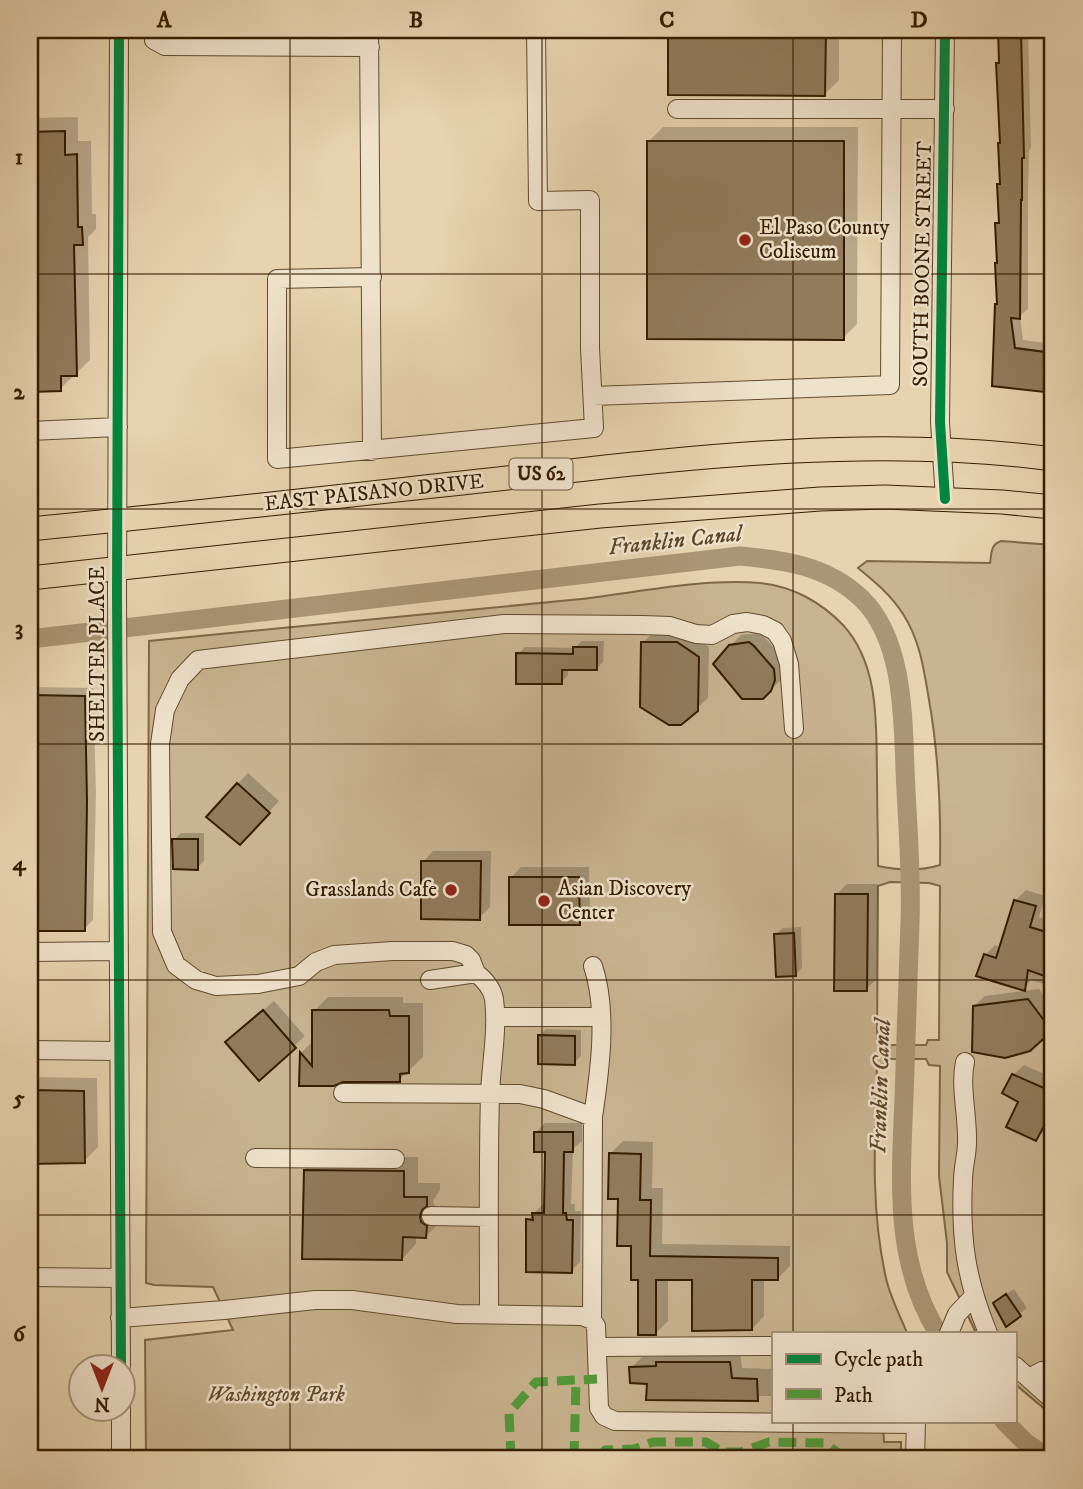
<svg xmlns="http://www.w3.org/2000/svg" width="1083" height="1489" font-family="'IM FELL DW Pica',serif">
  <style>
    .green { fill: #c9b491; stroke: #7e6848; stroke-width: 2; fill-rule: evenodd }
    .shadow { fill: #0003 }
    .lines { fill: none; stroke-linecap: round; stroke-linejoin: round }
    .canal { stroke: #aa9574; stroke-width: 19 }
    .building { fill: #917b5b; stroke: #341c00; stroke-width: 2 }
    .minor-casing { stroke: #614a2c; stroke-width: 20 }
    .major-casing { stroke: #341c00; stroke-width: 25 }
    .minor { stroke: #efe2cb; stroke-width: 18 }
    .major { stroke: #e7d3af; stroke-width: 23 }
    .quiet { stroke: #519a39; stroke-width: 9; stroke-dasharray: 18 9; stroke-linecap: butt }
    .cycleway-casing { stroke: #efe2cb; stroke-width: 15 }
    .cycleway { stroke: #00873e; stroke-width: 10 }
    .grid { fill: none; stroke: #341c00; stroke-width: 2; stroke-opacity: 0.55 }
    .poi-dot { fill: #8f2418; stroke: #efe2cb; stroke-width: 2.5 }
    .labels { text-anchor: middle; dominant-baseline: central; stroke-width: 5; stroke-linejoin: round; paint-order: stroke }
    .shield { fill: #efe2cb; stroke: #6c573d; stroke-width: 2 }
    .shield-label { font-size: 19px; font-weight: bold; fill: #341c00 }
    .poi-label { font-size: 21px; fill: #341c00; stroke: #efe2cb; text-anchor: start }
    .street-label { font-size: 21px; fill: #341c00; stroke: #efe2cb }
    .park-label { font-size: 21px; font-style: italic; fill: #614a2c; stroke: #efe2cb }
    .water-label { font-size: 23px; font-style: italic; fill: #5d4629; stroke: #efe2cb }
    .neatline { fill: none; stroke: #341c00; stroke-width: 2.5 }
    .grid-label { font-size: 23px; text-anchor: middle; font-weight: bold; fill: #341c00 }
  </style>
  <rect width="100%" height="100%" fill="#e7d3af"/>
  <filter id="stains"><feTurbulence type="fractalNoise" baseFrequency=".00286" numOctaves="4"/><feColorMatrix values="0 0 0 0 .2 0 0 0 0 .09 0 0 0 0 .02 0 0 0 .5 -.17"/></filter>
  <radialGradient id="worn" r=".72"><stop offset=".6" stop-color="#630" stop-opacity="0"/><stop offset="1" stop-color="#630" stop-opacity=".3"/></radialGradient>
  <path class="green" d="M1001 541 1053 545V1416L1015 1384V1333H976L947 1272V1243L939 1176 940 1066 929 1065 926 1059H887L884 1064 877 1065C875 1136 870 1208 886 1278 890 1297 900 1315 907 1333H773V1421H883L884 1442H901V1459H146L145 1340 233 1330 213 1287 154 1285 146 1283 149 641C290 627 430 614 571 600 632 594 699 578 760 583 792 586 821 602 843 625 880 665 876 726 877 776 877 806 878 836 878 866 897 870 921 871 940 865 941 809 939 756 929 700 924 670 920 640 903 614 891 595 875 582 858 568L867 561 990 563C992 553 990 545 1001 541ZM890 882 929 883 940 886 939 1040H928L926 1045H888L885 1040 877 1039 878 886Z"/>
  <path class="shadow" d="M670 30H839V80L825 94H670Z
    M1001 30H1028L1031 148 1029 150 1028 192V309L1020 316 1023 340 1053 344V392L994 384 999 303 998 185 1002 181V141L997 63 1001 60Z
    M30 104H36V118L78 117V141H91L92 214H96V229L88 237 90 360 60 389 30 390Z
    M663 127H858L857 324 843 338 649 141Z
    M653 632 688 633 709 647 708 698 696 709 643 643Z
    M760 633 784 658 782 679 763 697 730 646 741 635Z
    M582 641H604L603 662 597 668H568V675L562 682 518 654 525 647 575 648Z
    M30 687 93 688 96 792 93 920 84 929H30V800L36 794 38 754H30Z
    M248 773 279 801 250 833 208 816Z
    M181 833H204V861L197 868 174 840Z
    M433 851H491L490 907 479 918 423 862Z
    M521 867H589L590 912 579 923 511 878Z
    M847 884H878L877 979 866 989 837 894Z
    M1026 890 1045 896 1039 917 1053 922V987L1031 980 1022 989 985 955 995 945 1001 947 1016 900Z
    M801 927 802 968 795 975 776 934 783 928Z
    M1039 989 1053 1008V1028L1029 1049 974 1006 985 996Z
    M328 997H403V1003H423V1057L399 1080H343L301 1084V1053L314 1040V1011Z
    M274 1001 305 1036 259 1078 238 1032Z
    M546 1029 581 1030V1056L574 1063 539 1036Z
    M1024 1065 1053 1078V1115L1047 1128 1036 1139 1020 1101 1013 1075Z
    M30 1077 97 1078 98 1147 84 1161 30 1162Z
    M545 1123H582V1141L573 1149 571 1204H575V1211H581L580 1262 571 1271 528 1220 543 1204H546L547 1150 536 1132Z
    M623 1141 653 1142 652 1188H663L662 1244 790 1246V1266L777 1279H764V1316L752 1329 694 1278H668V1321L655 1334 619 1197 611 1153Z
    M319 1156 418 1157V1183H440V1190L433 1201 440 1222 426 1236H416V1244L402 1259 305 1170Z
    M1014 1289 1027 1308 1007 1324 1002 1297Z
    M668 1352 740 1353 742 1368 773 1369V1396H760L757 1399 648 1382 631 1368 642 1357H664Z"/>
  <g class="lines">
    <path class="canal" d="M30 639 740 556C785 560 828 566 862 599 903 639 903 715 905 769 907 820 912 872 910 922 908 980 906 1039 904 1097 901 1178 893 1261 938 1333
      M1004 1421 1025 1442 1050 1459"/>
  </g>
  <path class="building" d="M668 30H826L825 96 668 95Z
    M998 30H1021L1024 158H1022V200H1021L1020 319 1011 318 1015 348 1053 353V393L992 386 995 304H997L995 263H997L995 223H999L997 184H1000L998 143H1000L996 63H999Z
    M65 131V155L77 154 78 227H82L83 245H74L77 376H61V391L30 392V132Z
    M647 141H844V340L647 339Z
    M641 642H677L699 657 698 711 681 725H669L640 707Z
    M749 642 754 646 774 669 775 680 771 691 763 699H742L713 664 729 645Z
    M573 647H597V670H562V684H516V653L573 654Z
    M30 695 85 696 87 802 85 931H30V801H34L37 756 30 755Z
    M237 783 270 813 240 845 206 817Z
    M172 839H198V870L173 869Z
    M421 861H481L480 920 421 919Z
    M509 877H579L580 925H509Z
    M835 894H868L867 991H834Z
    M1014 900 1036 906 1030 927 1053 934V979L1028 970 1025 991 976 976 984 954 996 958Z
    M794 933 796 976 776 977 774 934Z
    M1028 999 1052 1031 1030 1051 1005 1058 972 1052 973 1006Z
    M263 1010 296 1048 259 1081 225 1042Z
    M312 1010H389L390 1016H409V1073L400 1074V1082H343L334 1086H299L300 1052 312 1066Z
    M538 1035 575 1036V1065L538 1064Z
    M1012 1074 1053 1092V1109L1036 1141 1006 1127 1018 1102 1002 1093Z
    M30 1090 84 1091 85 1163 30 1164Z
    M534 1132H573V1152H564L563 1213H566L567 1220H573L572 1273 526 1272V1219L533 1220 532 1213H544L545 1152H534Z
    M609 1153 641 1154 640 1200H651L650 1256 778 1258V1280H752V1330L692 1331V1280H656V1335H638V1280H631V1246H617L618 1199H608Z
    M304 1170 404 1171V1197H427V1206L422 1210 420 1216 421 1222 427 1226 426 1238 403 1237 402 1260 302 1259Z
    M1006 1294 1021 1316 1006 1327 993 1303Z
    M656 1362H730L732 1378 757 1379 758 1401 646 1400 647 1384 630 1383 629 1367 656 1366Z"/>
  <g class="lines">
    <g class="minor-casing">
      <path id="minor" d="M119 30 117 594 121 1366
        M154 30V40L165 46 370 47
        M369 30 372 451
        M945 30 940 422 945 499
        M677 109H945
        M372 277 277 279V459L594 428 590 348V200L538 201 536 30
        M593 396 890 385 892 30
        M30 431 118 427
        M30 952 118 951
        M476 973 471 960 466 955 453 951H393L334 955 316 962 299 976 258 984 216 986 196 980 176 965 162 932 160 744 165 710 180 679 198 660 504 624 642 625 670 626 696 634 712 635 733 624 747 622 763 625 775 631 782 641 789 664 794 729
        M430 980 476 973C485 980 492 988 494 999 498 1030 491 1064 490 1095 488 1168 489 1241 489 1314
        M495 1017H600
        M30 1050 118 1051
        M965 1062C960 1085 967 1113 967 1137 968 1152 963 1166 963 1180 960 1238 966 1280 988 1333
        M343 1093 520 1094 544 1099 593 1117
        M255 1158 395 1159
        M431 1216 488 1217
        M30 1277 119 1278
        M120 1318 224 1310 315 1300H352L457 1314 582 1316 592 1320 596 1326 599 1408 604 1416 615 1421 915 1424
        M592 1320 593 1117C600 1070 608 1011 593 966
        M949 1333 957 1314 973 1297
        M597 1347 773 1346
        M1015 1366 1053 1400
        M1029 1378 1042 1371 1053 1370
        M121 1408V1459
        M915 1459 916 1421"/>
    </g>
    <g class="major-casing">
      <path id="major" d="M30 529C195 513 360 494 525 476 700 456 878 436 1053 459
        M30 578 600 516 820 499 885 497 1002 502 1053 507"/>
    </g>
    <use href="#minor" class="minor"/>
    <use href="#major" class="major"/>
    <path class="quiet" d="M511 1459 509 1413 536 1382 597 1379
      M574 1459 576 1380
      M601 1459 605 1450 634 1449 653 1442H706L723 1452H741L769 1442 825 1443 846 1459"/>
    <g class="cycleway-casing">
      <path id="cycleway" d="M119 30 117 594 121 1366
        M945 30 940 422 945 499"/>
    </g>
    <use href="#cycleway" class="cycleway"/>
  </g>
  <path class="grid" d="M290 30V1459M542 30V1459M793 30V1333M30 274H1053M30 509H1053M30 744H1053M30 980H1053M30 1215H1053M793 1421V1459"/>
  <g class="poi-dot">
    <circle cx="745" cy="240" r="7"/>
    <circle cx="451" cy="890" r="7"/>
    <circle cx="544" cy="901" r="7"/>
  </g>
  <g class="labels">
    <rect class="shield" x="509.5" y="458.5" width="63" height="31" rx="5"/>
    <g class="shield-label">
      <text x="541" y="474">US 62</text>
    </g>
    <g class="poi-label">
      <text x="759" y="228">El Paso County<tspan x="759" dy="24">Coliseum</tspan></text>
      <text x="558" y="889">Asian Discovery<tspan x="558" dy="24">Center</tspan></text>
      <text x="437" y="890" text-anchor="end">Grasslands Cafe</text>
    </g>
    <g class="street-label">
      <text transform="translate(923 264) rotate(-89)">SOUTH BOONE STREET</text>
      <text transform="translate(374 493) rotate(-6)">EAST PAISANO DRIVE</text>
      <text transform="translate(98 654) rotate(-90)">SHELTER PLACE</text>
    </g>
    <g class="park-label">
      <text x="276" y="1395">Washington Park</text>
    </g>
    <g class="water-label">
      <text transform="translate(675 541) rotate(-6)">Franklin Canal</text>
      <text transform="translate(881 1086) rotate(-88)">Franklin Canal</text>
    </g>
  </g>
  <rect width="1083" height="1489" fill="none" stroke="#e7d3af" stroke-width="77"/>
  <rect x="772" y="1332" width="245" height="91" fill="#efe2cb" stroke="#a4937a" stroke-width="2"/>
  <rect x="786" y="1354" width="35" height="10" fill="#00873e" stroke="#a4937a" stroke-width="2"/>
  <text x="834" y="1366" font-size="21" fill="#341c00">Cycle path</text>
  <rect x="786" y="1389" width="35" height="10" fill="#519a39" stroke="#a4937a" stroke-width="2"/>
  <text x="834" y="1402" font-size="21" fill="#341c00">Path</text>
  <g transform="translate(102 1388) rotate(180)"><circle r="33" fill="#efe2cb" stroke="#a4937a" stroke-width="2"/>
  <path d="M0-5L12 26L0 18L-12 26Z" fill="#8f2418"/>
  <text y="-10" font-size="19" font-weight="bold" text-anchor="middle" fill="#341c00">N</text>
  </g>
  <rect x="38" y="38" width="1006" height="1412" class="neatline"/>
  <g class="grid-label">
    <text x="164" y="27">A</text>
    <text x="416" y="27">B</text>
    <text x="667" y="27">C</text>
    <text x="919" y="27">D</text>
    <text x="19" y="164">1</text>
    <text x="19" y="399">2</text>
    <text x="19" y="635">3</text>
    <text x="19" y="870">4</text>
    <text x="19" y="1105">5</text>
    <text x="19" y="1341">6</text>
  </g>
  <rect width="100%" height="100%" filter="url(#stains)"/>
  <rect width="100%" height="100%" fill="url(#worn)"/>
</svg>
